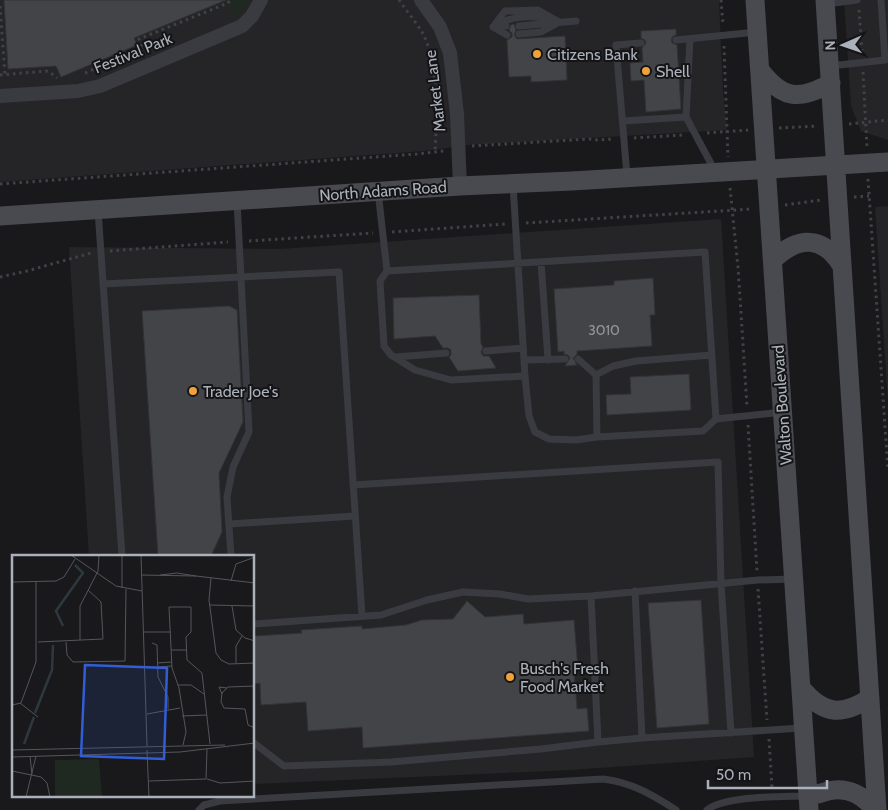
<svg xmlns="http://www.w3.org/2000/svg" width="888" height="810" font-family="Cabin,sans-serif">
  <style>
    .built { fill: #252528 }
    .green { fill: #202921 }
    .building { fill: #434448; stroke: #333337 }
    .lines { fill: none; stroke-linecap: round; stroke-linejoin: round }
    .path { stroke: #404247; stroke-width: 3; stroke-dasharray: 2.5 4; stroke-linecap: butt }
    .lane { stroke: #3a3b40; stroke-width: 7 }
    .street { stroke: #3a3b40; stroke-width: 14 }
    .secondary { stroke: #484a50; stroke-width: 19 }
    .poi-dot { fill: #f0a13b; stroke: #141416; stroke-width: 2 }
    .labels { text-anchor: middle; dominant-baseline: central; stroke-width: 4; stroke-linejoin: round; paint-order: stroke }
    .number-label { font-size: 14px; fill: #91969e }
    .street-label { font-size: 16px; fill: #abb1ba; stroke: #141416 }
    .poi-label { font-size: 16px; fill: #abb1ba; stroke: #141416; text-anchor: start }
    .inset-river { fill: none; stroke: #2e393f; stroke-width: 2.5 }
    .inset-road { fill: none; stroke: #53565b; stroke-width: 1 }
    .view { fill: #325dd4; fill-opacity: 0.15; stroke: #325dd4; stroke-width: 2.5 }
    .inset-edge { fill: none; stroke: #abb1ba; stroke-width: 2.5 }
  </style>
  <rect width="100%" height="100%" fill="#19191b"/>
  <path class="built" d="M0 0H719L723 93 727 130 469 145 424 151 0 182Z
    M844 0H888V140L861 131 851 106Z
    M888 206V402L875 207Z
    M721 219 754 757 570 770 254 784V556H89L69 247 280 249Z"/>
  <path class="green" d="M225 0H248L246 8 236 17 233 16Z"/>
  <path class="building" d="M4 0H226L134 38 137 45 61 77 56 66 8 69Z
    M514 24 516 30 514 35 517 39 565 36 567 80 531 82V76L509 77 507 40 512 37V33L509 30 511 25Z
    M676 29V35L673 36 671 40 672 43 677 45 681 109 646 112 644 80 631 81 630 63 643 62 642 48 646 43 645 40 641 38V31Z
    M653 278 655 315H650L652 346 577 351V354L573 358 577 365 565 366 570 358 568 355 564 354V351L558 352 554 289 614 285V281Z
    M479 295 481 344 483 347 481 352 483 356H489L496 368 458 371 449 357 451 355V350L448 348H443L435 336 394 339 393 298Z
    M229 306 237 310 243 422 219 473 222 532 211 556H158L142 311Z
    M689 374 691 410 607 415 606 395 631 394 630 377Z
    M701 600 709 724 657 728 648 603Z
    M467 601 485 617 523 614 524 624 574 620 578 670H574L577 709 587 708 589 731 363 748 362 727 308 731 306 702 261 705 260 683 254 684V636L302 633 301 630 362 626V629L406 625 422 620 453 619Z"/>
  <g class="lines">
    <path class="path" d="M399 0C406 10 415 21 422 32 439 62 437 118 435 152
      M721 0 723 24
      M0 6 5 75
      M859 10 862 53
      M724 46 728 157
      M863 72 867 148
      M85 73 143 48 139 39 228 3 230 0
      M0 75 46 71 51 73 57 78
      M849 124 888 120
      M779 128 818 126
      M707 133 748 130
      M634 138 683 135
      M472 146 589 139 598 140 613 139
      M868 179 888 470
      M0 184 417 154 444 151
      M730 188 738 267 747 406
      M854 197 869 196
      M785 205 821 200
      M526 223 752 209
      M392 232 505 224
      M249 241 373 233
      M110 251 228 242
      M0 277 27 271 91 253
      M748 425 757 571
      M758 589 767 720
      M769 739 772 788"/>
    <path class="lane" d="M827 4 857 0
      M497 25C510 16 534 15 549 19
      M519 26 576 21
      M493 27 505 11 538 10 559 22
      M493 27 507 35
      M493 27 506 26
      M519 34 541 32 556 24
      M690 39 686 117 715 171
      M676 40 757 32
      M830 66 885 60 881 0
      M623 121 686 117
      M627 176 616 45 641 43
      M513 185 525 376 529 416 535 432 549 439 576 440 597 437 703 431 716 419 783 412
      M378 191 387 271 380 281 384 346 391 355 415 370 451 380 525 376
      M98 210 122 556
      M541 262 548 360
      M387 271 705 252 716 419
      M103 284 339 272 362 616
      M486 351 523 348
      M396 357 446 353
      M578 359 596 375
      M524 360 565 359
      M597 437 596 375 613 366 636 361 712 355
      M353 485 718 462 721 584 731 733
      M229 524 355 516
      M231 556 227 497 233 467 249 432 237 201
      M591 596 598 742 642 738 635 591
      M254 624 381 615 427 600 463 592 500 594 528 599 591 596 758 580 792 579
      M642 738 802 728
      M254 743 284 766 391 762 541 749 598 742
      M199 810 204 805 220 801 603 779C631 782 653 795 676 810
      M707 810C725 795 783 797 807 796"/>
    <path class="street" d="M421 0 440 27 450 53 457 114 460 186
      M0 96 78 91 100 86 242 26 252 16 261 0"/>
    <path class="secondary" d="M755 0 809 810
      M825 0 877 810
      M760 70C782 99 799 101 831 83
      M0 216 460 186 572 181 888 162
      M773 260C798 236 823 235 842 266
      M802 689C824 715 842 716 870 698
      M808 796C816 795 821 793 828 791 848 786 864 796 875 810"/>
  </g>
  <g class="poi-dot">
    <circle cx="537" cy="54" r="5"/>
    <circle cx="646" cy="71" r="5"/>
    <circle cx="193" cy="391" r="5"/>
    <circle cx="510" cy="677" r="5"/>
  </g>
  <g class="labels">
    <g class="number-label">
      <text x="604" y="330">3010</text>
    </g>
    <g class="street-label">
      <text transform="translate(133 53) rotate(-22)">Festival Park</text>
      <text transform="translate(435 91) rotate(-97)">Market Lane</text>
      <text transform="translate(383 191) rotate(-4)">North Adams Road</text>
      <text transform="translate(782 405) rotate(-94)">Walton Boulevard</text>
    </g>
    <g class="poi-label">
      <text x="547" y="54">Citizens Bank</text>
      <text x="656" y="71">Shell</text>
      <text x="203" y="391">Trader Joe's</text>
      <text x="520" y="668">Busch's Fresh<tspan x="520" dy="18">Food Market</tspan></text>
    </g>
  </g>
  <g transform="translate(12 555)">
    <rect width="242" height="242" fill="#19191b"/>
    <path d="M87 204 90 242H43V205Z" fill="#202921"/>
    <path class="inset-river" d="M51 71 44 56 71 18 63 10M23 158 40 115 41 90M12 189 22 162"/>
    <path class="inset-road" d="M59 0 104 31 130 36M129 0 135 191M129 20 184 21 165 18 148 20M184 21 243 28M199 23 197 45 204 98 209 105 217 109 243 108M219 26 224 9 243 2M0 27 44 26 52 22 63 4M110 33V0M197 50 243 51M220 51 224 75 233 83 243 86M132 77H158M68 85V51L86 16 87 0M26 87 91 84 89 47 76 35M54 87 55 100 61 107 113 106 114 34M140 88 145 90 146 122 156 142V154M159 95H175M145 108 160 107M224 108V91L230 81M145 112 160 111M166 130H179L192 139M243 131 216 132 210 138 209 147 212 153 233 154 236 170 243 173M210 139 207 132 215 133M8 148 26 162M0 150 9 148 24 107V27M135 159 168 153M170 161 195 160M171 190 174 177 167 133 160 113 157 52H179V77L174 82 175 105 190 118 198 189M0 195 213 190M135 195 137 242M18 201 20 219M0 202 168 197 243 188M0 216 29 222 35 228 38 242M195 224 208 228 243 226M137 226 194 224 195 194M14 242 24 201"/>
    <path class="view" d="M73 110 155 113 152 204 69 201Z"/>
    <rect width="242" height="242" class="inset-edge"/>
  </g>
  <g transform="translate(843 45) rotate(268)" stroke="#141416" stroke-width="4" paint-order="stroke">
  <path d="M0-4L9 19L0 12L-9 19Z" fill="#abb1ba"/>
  <text y="-8" font-size="14" font-weight="bold" text-anchor="middle" fill="#abb1ba">N</text>
  </g>
  <path d="M708 780v8h119v-8" fill="none" stroke="#abb1ba" stroke-width="2.5"/>
  <text x="716" y="780" font-size="15" fill="#abb1ba" stroke="#141416" stroke-width="4" paint-order="stroke">50 m</text>
</svg>
